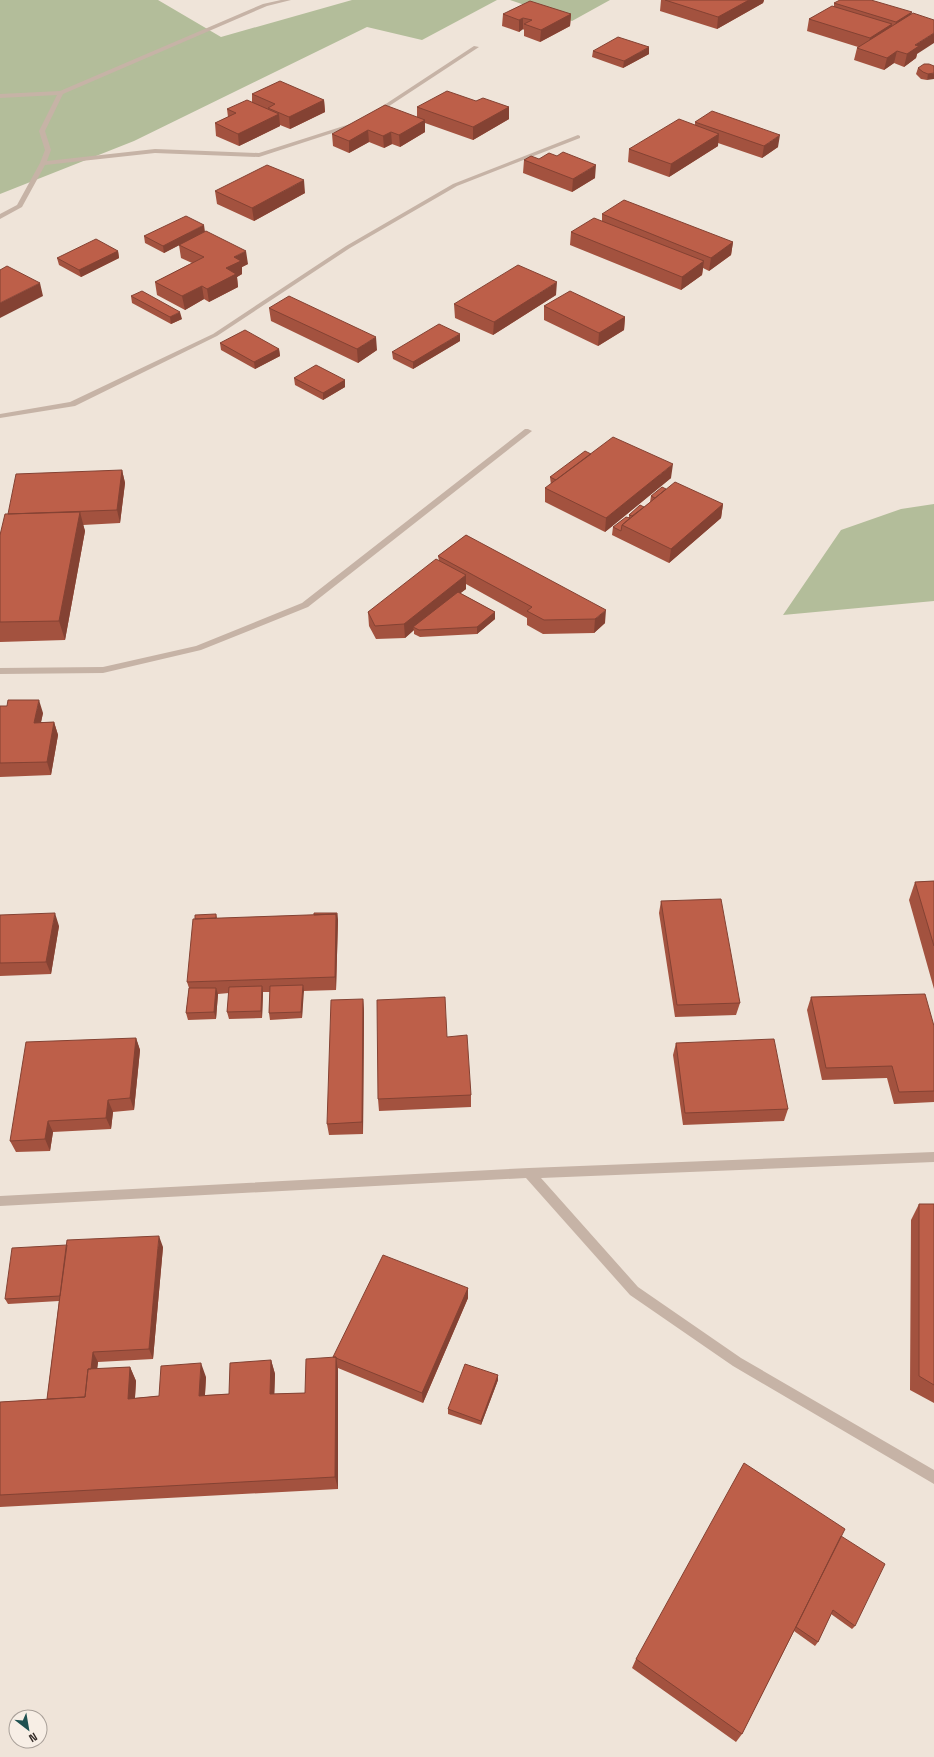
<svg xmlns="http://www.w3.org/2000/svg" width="934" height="1757" font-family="'Space Grotesk',sans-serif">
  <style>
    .green { fill: #b3bd9a }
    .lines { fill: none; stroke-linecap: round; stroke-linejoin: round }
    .street { fill: #c6b3a6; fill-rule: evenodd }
    .wall { fill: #a3523f }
    .shaded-wall { fill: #844233 }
    .building { fill: #bd5f49; stroke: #844233 }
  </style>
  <rect width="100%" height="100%" fill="#efe4d9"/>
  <path class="green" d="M0 0H158L221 37 352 0H497L422 40 367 27 134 141 0 194Z
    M510 0H610L572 21Z
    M934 504V601L783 615 841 530 901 509Z"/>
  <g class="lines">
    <path class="street" d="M281 0H291L267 6 63 94 45 131 51 150 47 161 155 149 259 153 350 124H354V126L259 157 155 153 45 165 22 207 0 219V214L17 205 40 163 45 150 39 131 57 95 0 98V94L60 91 263 4Z
      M474 46 479 47 377 114 372 113Z
      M578 135 580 136V138L457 186 350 248 217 336 75 406 0 418V414L70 402 213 334 346 246 453 184Z
      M525 429H528L532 431 308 607 201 650 103 673 0 674V668L103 667 196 646 302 603Z
      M934 1152V1162L541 1178 638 1287 741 1358 934 1470V1484L733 1366 630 1295 526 1178 0 1206V1196L529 1168Z"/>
  </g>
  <path class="wall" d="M661 0H764L763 3 717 29 660 11Z
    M834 3 912 14 917 54 916 58 904 67 894 63 884 70 854 60 857 48 858 47 807 31 809 19 834 6Z
    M503 14H571L570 26 540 42 524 36V30L523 29 519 32 502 26Z
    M593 51 649 54 623 68 592 57Z
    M934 66 927 80 921 79 916 74 918 68Z
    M252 94 324 100 325 112 290 129 280 125V126L239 146 216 136 215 123 228 117 227 109 252 103Z
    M476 101 509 107V119L473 140 425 123V132L400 147 392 144 384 148 369 142 349 153 333 146 332 134 417 117V107Z
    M695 122 778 147 762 158 718 143V146L669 177 628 162 629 149 695 125Z
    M539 159 595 178 572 192 523 173 524 160Z
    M215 191 305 193 254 221 217 204Z
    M602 214 733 242 731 255 709 271 703 268 702 275 681 290 570 245 571 232 602 221Z
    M205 232 248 264 242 267V274L237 277 238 287 209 302 204 299 185 310 157 295 155 282 192 263 181 258 179 245 164 253 145 243 144 236Z
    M118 251 119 258 81 277 59 265 57 258Z
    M556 295 493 335 455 318 454 304Z
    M131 296 182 319 171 324 132 303Z
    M544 306 625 317 624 330 598 346 544 320Z
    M269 308 377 350 358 363 271 321Z
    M460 341 413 369 393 359 392 352Z
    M220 343 279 349 280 356 255 369 221 350Z
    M294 378 345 380V387L323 400 295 385Z
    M591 454 671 478 605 532 545 502V488L551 485 550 477Z
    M122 470 125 483 120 523 83 525 85 531 65 640 0 642V535L8 514Z
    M666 489 723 504 721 518 669 563 612 535 613 527 629 518V515L644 507 650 502 651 496Z
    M466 535 605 623 594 633 543 634 527 625V618L466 584V589L460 593 495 612V619L477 634 420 637 414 634V630L405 638 376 639 369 626 368 612 439 561 438 556Z
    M0 706 43 713 41 722H54L58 735 51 775 0 777Z
    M934 881V989L909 900 915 882Z
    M661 901 740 1003 736 1015 675 1017 659 913Z
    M216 914 217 918 338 920 336 990 303 991 302 1018 270 1020 269 1013 270 992H263L262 1018 229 1019 227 1012 229 993 218 994 216 1019 188 1020 186 1013 189 988 187 982Z
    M0 915 59 926 51 974 0 976Z
    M811 997 934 1026V1102L894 1104 887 1078 822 1080 807 1010Z
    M363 999 364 1012 363 1134 329 1135 327 1124Z
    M447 1037 471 1095V1107L379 1111 378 1099Z
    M136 1038 140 1050 134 1110 113 1112 111 1129 53 1132 50 1151 16 1152 10 1141Z
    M676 1043 788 1109 784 1121 683 1125 673 1055Z
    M919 1204H934V1403L910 1390 911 1220Z
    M163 1247 153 1359 98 1362 97 1369 130 1367 136 1381 135 1398 159 1396 206 1377 205 1395 229 1394 271 1360 275 1374 274 1394 305 1393 333 1357 468 1288V1298L423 1403 338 1368V1489L0 1507V1402L47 1399 59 1301 8 1304 5 1299Z
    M498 1375V1380L481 1425 448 1414V1409Z
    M841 1536 855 1626 852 1629 831 1614 818 1642 815 1646 794 1631 742 1734 736 1742 632 1668 636 1659Z"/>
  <path class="shaded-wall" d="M749 0H764L763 3 717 29 718 17Z
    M912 12 909 24 893 34 896 22Z
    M571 14 570 26 540 42 541 30Z
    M523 18V29L519 32V20Z
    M892 24 890 36 867 50 870 38Z
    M934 33V43L917 54 916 58 904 67 907 54 915 45Z
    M649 47V54L623 68 624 61Z
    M897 51 894 63 884 70 887 58Z
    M934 73V79L927 80 928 74Z
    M324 100 325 112 290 129 289 117Z
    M509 107V119L473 140V127Z
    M279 114 280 126 239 146 238 134Z
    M425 120V132L400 147 399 135Z
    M368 130 369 142 349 153V141Z
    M391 132 392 144 384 148 383 136Z
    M719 134 718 146 669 177 671 164Z
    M780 135 778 147 762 158 764 146Z
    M596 165 595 178 572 192 573 179Z
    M304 180 305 193 254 221 252 208Z
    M204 225 205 232 164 253 163 246Z
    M733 242 731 255 709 271 711 258Z
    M118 251 119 258 81 277 79 270Z
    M246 251 248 264 242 267V274L237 277 238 287 209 302 207 289 226 268 234 257Z
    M704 261 702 275 681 290 682 277Z
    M557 282 556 295 493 335 494 322Z
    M40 283 43 296 0 318V303Z
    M202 286 204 299 185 310 182 296Z
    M180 312 182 319 171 324 170 317Z
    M625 317 624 330 598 346 599 333Z
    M460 334V341L413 369V362Z
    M376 337 377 350 358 363 357 349Z
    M279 349 280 356 255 369 254 362Z
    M345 380V387L323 400V393Z
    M673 464 671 478 605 532 606 518Z
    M122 470 125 483 120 523 117 510Z
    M723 504 721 518 669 563 671 549Z
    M80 512 85 531 65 640 59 621Z
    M466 575V589L416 628 413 627 414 630 405 638 404 624Z
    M606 610 605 623 594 633 595 619Z
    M495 612V619L477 634V627Z
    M39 700 43 713 38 736 34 723Z
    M54 722 58 735 51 775 47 762Z
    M55 913 59 926 51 974 46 962Z
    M337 913 338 920 336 990 335 977 336 914Z
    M303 985 304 991 302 1018 301 1012Z
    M262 986 263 993 262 1018 261 1011Z
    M216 988 218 994 216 1019 214 1012Z
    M363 999 364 1012 363 1134 362 1122Z
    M136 1038 140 1050 134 1110 130 1098Z
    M108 1100 113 1112 111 1129 106 1118Z
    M48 1121 53 1132 50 1151 45 1139Z
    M159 1236 163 1247 153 1359 149 1349Z
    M468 1288V1298L423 1403 422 1393Z
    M93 1352 98 1362 92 1410 87 1400Z
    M336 1357 338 1371V1489L335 1477Z
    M271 1360 275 1374 274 1407 270 1394Z
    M201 1363 206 1377 204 1409 199 1396Z
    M130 1367 136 1381 134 1412 128 1399Z
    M498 1375V1380L481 1425V1421Z"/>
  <path class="building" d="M665 0H749L718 17Z
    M840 0H871L912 12 896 22 834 3Z
    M530 1 571 14 541 30 524 24 532 20 523 18 519 20 503 14Z
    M832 6 892 24 870 38 809 19Z
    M913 13 934 20V33L915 45 919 46 907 54 897 51 887 58 857 48Z
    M618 37 649 47 624 61 593 51Z
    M924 64H929L934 66V73L928 74 923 72 918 68Z
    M280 81 324 100 289 117 268 108 275 104 252 94Z
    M447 91 476 101 483 98 509 107 473 127 417 107Z
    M247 100 279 114 238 134 215 123 236 113 227 109Z
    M385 105 425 120 399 135 391 132 383 136 368 130 349 141 332 134Z
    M712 111 780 135 764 146 695 122Z
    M679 119 719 134 671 164 629 149Z
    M563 152 596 165 573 179 524 160 531 156 539 159 549 153 557 156Z
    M267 165 304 180 252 208 215 191Z
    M624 200 733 242 711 258 602 214Z
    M186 216 204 225 163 246 144 236Z
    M594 218 704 261 682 277 571 232Z
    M206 231 246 251 234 257 241 261 226 268 236 274 207 289 202 286 182 296 155 282 204 257 179 245Z
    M96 239 118 251 79 270 57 258Z
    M518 265 557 282 494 322 454 304Z
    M7 266 40 283 0 303V270Z
    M142 291 180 312 170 317 131 296Z
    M570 291 625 317 599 333 544 306Z
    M289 296 376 337 357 349 269 308Z
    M439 324 460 334 413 362 392 352Z
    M245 330 279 349 254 362 220 343Z
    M316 365 345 380 323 393 294 378Z
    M613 437 673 464 606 518 545 488Z
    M585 451 591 454 556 480 550 477Z
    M122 470 117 510 8 514 16 474Z
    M675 482 723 504 671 549 622 525Z
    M662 487 666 489 655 498 651 496Z
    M640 505 644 507 632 516 629 515Z
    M80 512 59 621 0 622V535L5 514Z
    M626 517 630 518 622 525 621 531 613 527Z
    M466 535 606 610 595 619 544 620 527 611 532 607 438 556Z
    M436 559 466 575 404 624 375 626 368 612Z
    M458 592 495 612 477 627 419 630 413 627Z
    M8 700H39L34 723 54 722 47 762 0 763V706H7Z
    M934 881V946L915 882Z
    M721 899 740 1003 677 1005 661 901Z
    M55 913 46 962 0 963V915Z
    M314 913H337V920L336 914 314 915Z
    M216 914V918L195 919V915Z
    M336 914 335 977 187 982 193 919Z
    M303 985 301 1012 269 1013 270 986Z
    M262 986 261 1011 227 1012 229 987Z
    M189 988H216L214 1012 186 1013Z
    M925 994 934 1026V1091L899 1092 892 1066 826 1068 811 997Z
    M445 997 447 1037 467 1035 471 1095 378 1099 377 1000Z
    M363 999 362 1122 327 1124 331 1000Z
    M136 1038 130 1098 108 1100 106 1118 48 1121 45 1139 10 1141 26 1042Z
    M774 1039 788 1109 685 1113 676 1043Z
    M919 1204H934V1385L919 1376Z
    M159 1236 149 1349 93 1352 91 1369H88L85 1397 47 1399 67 1240Z
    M67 1245 60 1296 5 1299 12 1248Z
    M383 1255 468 1288 422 1393 336 1358V1357H333Z
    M336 1357 335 1477 0 1495V1402L85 1397 88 1369 130 1367 128 1399 159 1396 161 1366 201 1363 199 1396 229 1394 230 1363 271 1360 270 1394 305 1393 306 1359Z
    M465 1364 498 1375 481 1421 448 1409Z
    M744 1463 845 1529 742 1734 636 1659Z
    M841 1536 885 1564 855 1626 833 1610 818 1642 796 1627Z"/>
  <g transform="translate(28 1729) rotate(149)"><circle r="19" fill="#f7eee5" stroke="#a9a099"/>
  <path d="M0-3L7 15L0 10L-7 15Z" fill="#1f5151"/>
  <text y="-6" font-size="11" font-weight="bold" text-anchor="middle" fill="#332a26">N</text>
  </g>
</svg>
